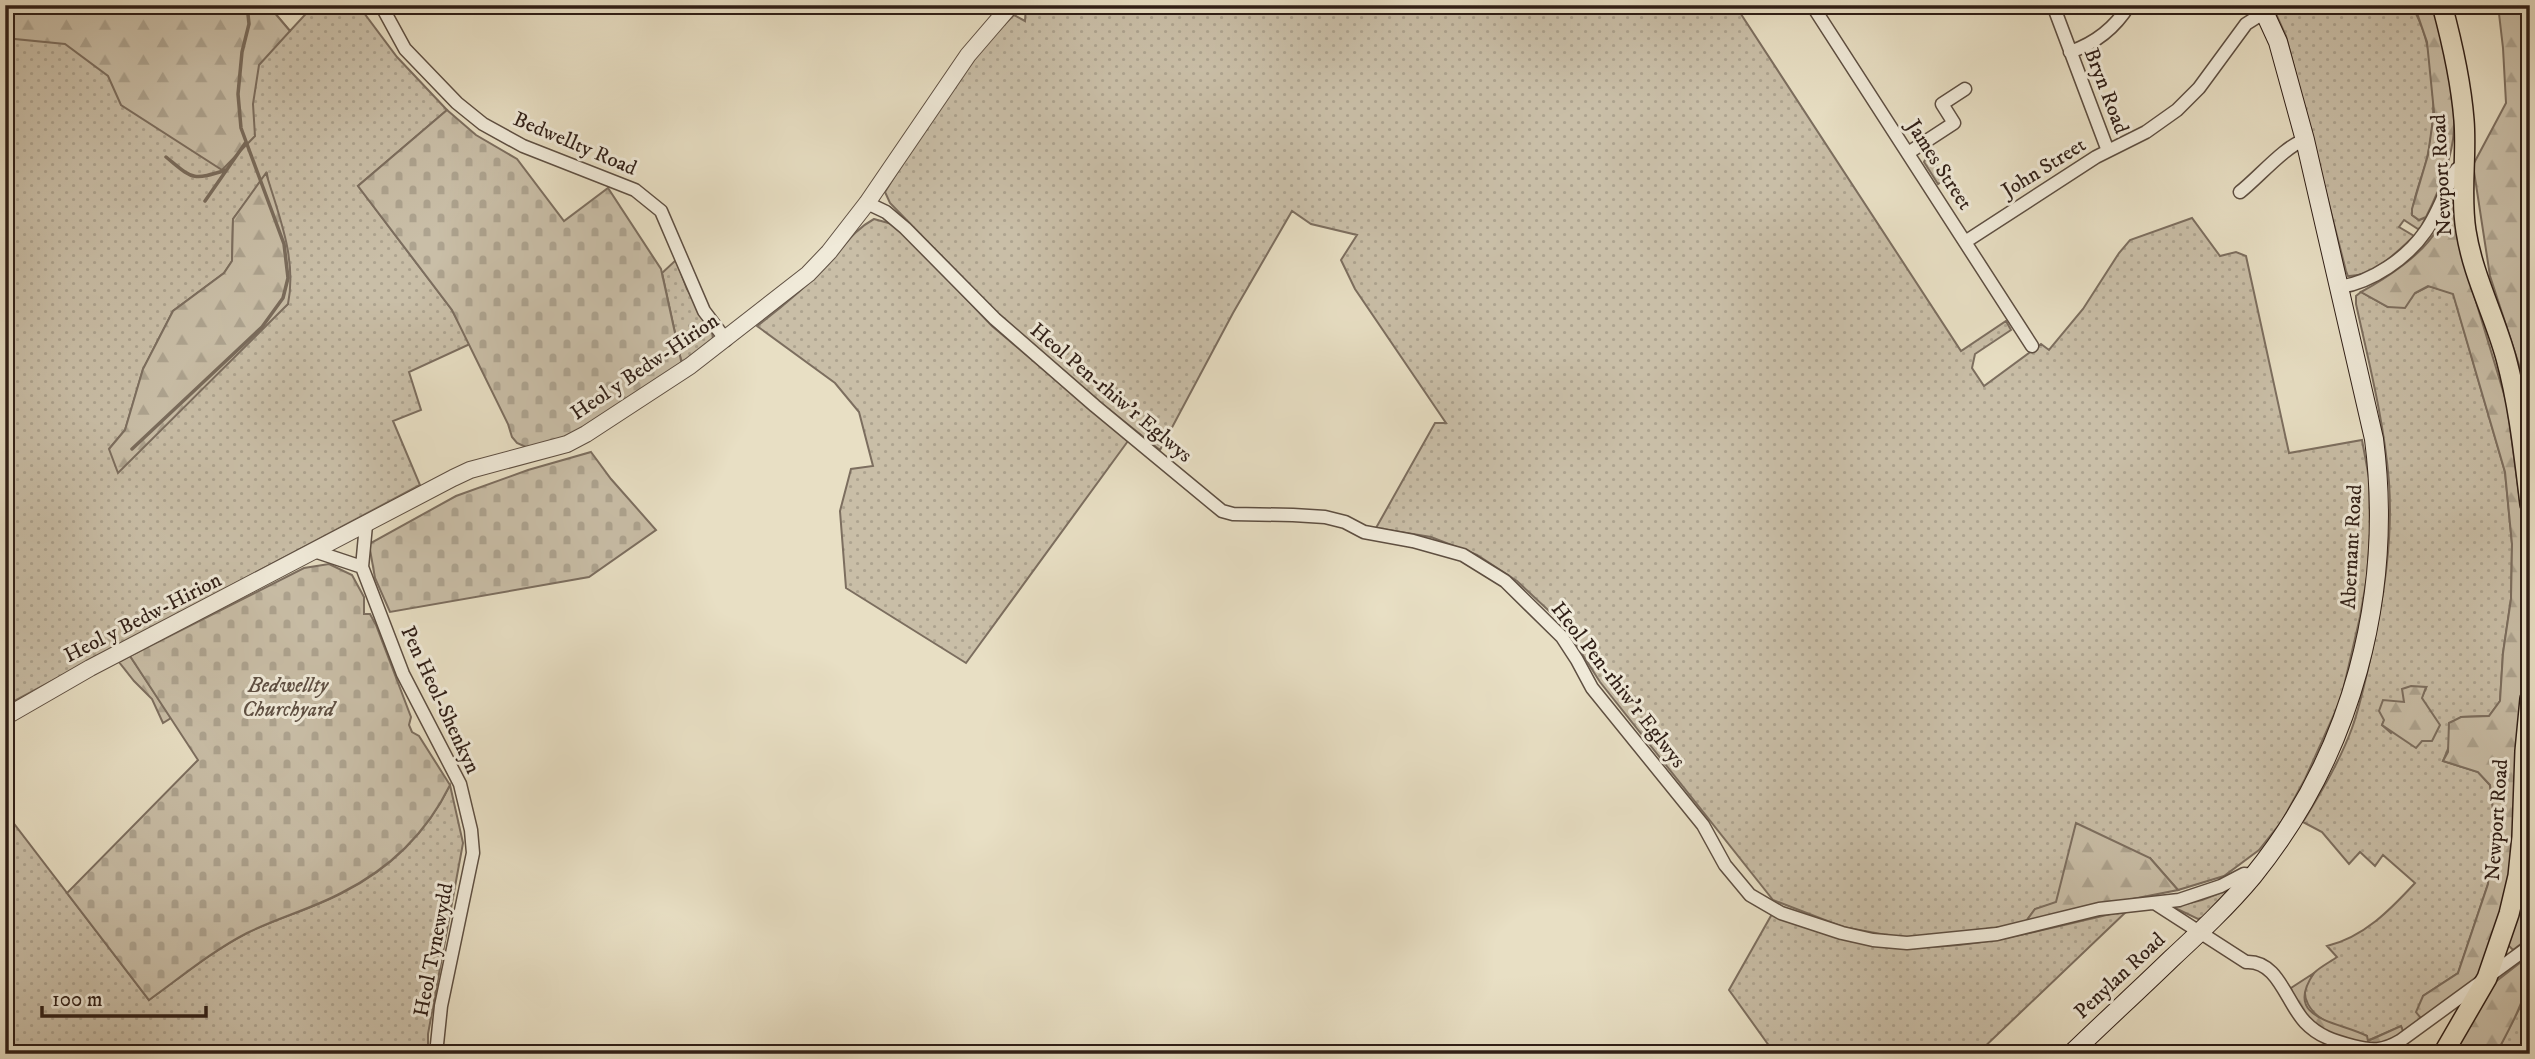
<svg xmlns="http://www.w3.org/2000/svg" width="2535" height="1059" font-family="'IM FELL DW Pica',serif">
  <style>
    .grass { fill: url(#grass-dots); stroke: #7c6e5f; stroke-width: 2; fill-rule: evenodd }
    .forest { fill: url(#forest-firs); stroke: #7c6e5f; stroke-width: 2 }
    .cemetery { fill: url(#cemetery-stones); stroke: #7c6e5f; stroke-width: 2 }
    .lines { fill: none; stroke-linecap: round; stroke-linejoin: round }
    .stream { stroke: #796b5b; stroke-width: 3.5 }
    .minor-casing { stroke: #5e4f42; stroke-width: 15 }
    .tertiary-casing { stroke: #5e4f42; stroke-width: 18 }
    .secondary-casing { stroke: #301f17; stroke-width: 20 }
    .primary-casing { stroke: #301f17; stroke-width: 22 }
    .minor { stroke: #f0ead9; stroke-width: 12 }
    .tertiary { stroke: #f0ead9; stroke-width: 16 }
    .secondary { stroke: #f0ead9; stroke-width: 18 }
    .primary { stroke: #e8dfc4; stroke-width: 19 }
    .labels { text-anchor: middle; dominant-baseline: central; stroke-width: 6; stroke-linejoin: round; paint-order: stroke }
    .street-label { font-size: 21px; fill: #301f17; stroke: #f0ead9 }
    .park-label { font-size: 21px; font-style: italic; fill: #5e4f42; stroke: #f0ead9 }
  </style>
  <defs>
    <pattern id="grass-dots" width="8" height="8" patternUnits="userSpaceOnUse" patternTransform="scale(1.75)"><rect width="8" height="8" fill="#c9bea7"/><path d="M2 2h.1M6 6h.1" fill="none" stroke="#ada38f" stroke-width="1.8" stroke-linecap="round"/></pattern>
    <pattern id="forest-firs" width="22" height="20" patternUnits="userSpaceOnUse" patternTransform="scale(1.75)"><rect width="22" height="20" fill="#c9bea7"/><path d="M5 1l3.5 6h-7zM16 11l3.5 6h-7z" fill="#ada38f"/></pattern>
    <pattern id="cemetery-stones" width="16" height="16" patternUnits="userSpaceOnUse" patternTransform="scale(1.75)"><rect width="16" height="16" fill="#c9bea7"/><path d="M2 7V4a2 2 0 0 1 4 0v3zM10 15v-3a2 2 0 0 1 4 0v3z" fill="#ada38f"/></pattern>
  </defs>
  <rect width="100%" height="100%" fill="#e8dfc4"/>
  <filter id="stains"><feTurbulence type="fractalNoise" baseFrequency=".00286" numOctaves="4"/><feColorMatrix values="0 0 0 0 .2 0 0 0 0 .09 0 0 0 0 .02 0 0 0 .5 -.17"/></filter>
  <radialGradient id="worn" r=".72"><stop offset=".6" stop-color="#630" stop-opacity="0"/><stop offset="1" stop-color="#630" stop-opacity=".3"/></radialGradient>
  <path class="grass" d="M5 5H268L290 31 314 5H358L397 57 447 110 358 186 452 310 470 344 409 372 421 410 393 421 420 485 5 706ZM267 174 288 304 109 449 125 430 143 369 173 311 224 273 232 261 233 219Z
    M1026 5H1707L1712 12 1723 5H1735L1961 351 2006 321 2011 330 1975 354 1972 368 1984 386 2041 344 2049 350 2083 309 2119 253 2130 240 2192 218 2220 256 2236 252 2246 256 2289 453 2362 440 2369 478 2370 534 2367 577 2360 617 2341 699 2305 779 2282 821 2259 850 2224 876 2178 890 2150 858 2056 903 2035 909 2024 924 1908 939 1843 927 1773 900 1600 682 1563 624 1517 581 1477 555 1431 537 1376 528 1435 423H1446L1355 289 1341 260 1357 235 1311 224 1292 211 1233 313 1160 450 1077 384 999 315 890 203 885 192C921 133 964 63 1014 15L1025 21Z
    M2272 5H2411C2436 44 2438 114 2427 158 2423 176 2413 196 2412 215L2419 220 2426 217 2421 227 2418 229 2404 220 2399 227 2414 236C2397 252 2373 277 2348 276L2346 271 2286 36Z
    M1928 154 1945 179 1938 184 1924 162Z
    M874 219 892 224 901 230 992 326 1128 441 966 663 846 588 840 511 851 469 873 466 859 412 835 383 757 326C782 307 806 287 828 264 845 246 852 231 874 219Z
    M676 260 687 289 712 331 713 340 682 365 662 273Z
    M2429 286 2453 293 2505 472 2512 544 2511 599 2503 653 2500 701 2489 716 2461 717 2443 761 2478 772 2490 785 2494 817 2488 884 2458 973 2423 996 2427 1018 2404 1034 2401 1026 2367 1041V1036C2356 1031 2346 1030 2336 1026 2312 1017 2293 995 2314 973 2320 967 2330 962 2337 957L2327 946C2364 937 2390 910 2415 883L2383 855 2375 866 2360 852 2349 864 2322 832 2303 822C2321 792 2340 761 2352 728 2361 703 2366 677 2372 651 2384 595 2393 539 2389 482 2384 421 2369 363 2356 304V296L2361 292 2388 307ZM2426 688 2422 697 2391 733 2382 725 2392 702H2404Z
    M450 785 463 843 428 1034V1054H5V812L149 1000C181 977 212 951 247 933 278 918 311 909 342 893 390 869 426 834 450 785Z
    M2233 888 2205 917 2198 919 2173 907 2202 900Z
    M2128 910 1977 1054H1775L1729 990 1772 914C1801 923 1839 940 1869 944 1956 957 2044 929 2128 910Z
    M2530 976V1054H2496L2521 1005Z"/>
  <path class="forest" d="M5 5H268L290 31 259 65 253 104 255 136 222 170 121 105 108 76 65 44 5 38Z
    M2411 5H2433L2438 17C2445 54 2456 93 2454 130 2452 160 2439 191 2426 217L2419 220 2412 215V209L2428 155 2434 112 2427 42 2418 16Z
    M2498 5H2530V434L2520 368 2490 276 2473 165 2506 103 2503 48Z
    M266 173C279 216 297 259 288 304L118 473 109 449 125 430 143 369 173 311 224 273 232 261 233 219Z
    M2450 192 2454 195 2471 285 2507 404 2530 577 2528 640 2509 878C2504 904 2489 968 2471 986 2458 998 2441 1008 2427 1018L2420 1017 2416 1012 2423 996 2458 973 2488 884 2494 817 2490 785 2478 772 2443 761 2448 752 2449 723 2461 717 2489 716 2500 701 2503 653 2511 599 2512 544 2505 472 2453 294 2428 286 2415 293 2405 308 2388 307 2361 292C2385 279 2424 254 2437 229 2442 217 2445 204 2450 192Z
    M130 656 171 718 163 723 152 699 134 681 119 662Z
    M2411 686 2426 687 2422 698 2440 725 2432 741H2422L2416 748 2382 725 2384 720 2379 711 2383 700 2404 702 2402 689Z
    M2076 823 2150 858 2178 890 2097 906 2024 924 2035 909 2056 902Z
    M2530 852V937L2513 950 2506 943Z
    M2530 955C2530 994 2514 1020 2496 1054H2452L2494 983Z
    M2314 973C2282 1020 2338 1021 2367 1036L2368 1041 2401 1026 2404 1034C2394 1040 2379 1047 2367 1046 2338 1042 2294 1019 2291 988Z"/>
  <path class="cemetery" d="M447 110 476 135 517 159 564 221 608 188 661 269 682 365 573 435 528 448 517 443 512 437 508 424 452 310 358 186Z
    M591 452 611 479 656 530 589 577 390 612 375 578 369 544 456 496 528 470Z
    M329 564 352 575 364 597V614H370L376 625 411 717 409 725 412 732 419 736 450 785C426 834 389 869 341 893 311 909 277 918 247 933 212 951 181 977 149 1000L67 893 198 760 130 656 304 568Z"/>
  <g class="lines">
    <path class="stream" d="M166 157C193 179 191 181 226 170
      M205 201 246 142
      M132 449 262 327 283 298 288 278 284 244 241 128 238 94 242 52 249 24 247 5"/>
    <g class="minor-casing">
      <path id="minor" d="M381 5 405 49 457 103 483 124 523 146 635 190 661 211 704 311 726 340
        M1812 5 2032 346
        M2053 5 2108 151
        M2070 52C2096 43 2115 28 2129 5
        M1908 153 1954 123 1942 104 1965 89
        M2240 192C2258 178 2286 145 2305 140
        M867 203 886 212 905 228 995 319 1095 406 1222 511 1233 514 1293 515 1325 517 1345 522 1364 532 1413 541 1463 555 1505 581 1562 637 1577 660 1592 688 1703 825 1725 865 1750 895 1781 913 1842 933 1873 940 1907 943 1997 934 2099 909 2179 900 2221 886 2244 874 2254 875
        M1965 242 2096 157 2146 132 2177 110 2199 88 2246 24 2265 12
        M2340 287C2372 282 2407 258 2425 232 2438 214 2445 192 2454 173L2457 169H2463
        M366 525 362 567 403 674 460 784 471 830 473 853 441 1006 436 1054
        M314 551 362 567
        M2156 904 2246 962C2278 960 2286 1002 2305 1022 2318 1036 2334 1041 2353 1046 2372 1051 2383 1051 2400 1041L2530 946"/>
    </g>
    <g class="tertiary-casing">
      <path id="tertiary" d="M5 717 90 668 453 478 470 470 567 444 586 434 690 366 808 274 829 252 867 203 968 55 1011 5"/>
    </g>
    <g class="secondary-casing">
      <path id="secondary" d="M2071 1054C2104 1022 2138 991 2171 959 2199 933 2228 906 2253 876 2352 754 2394 595 2374 439L2305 140 2278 42 2261 5"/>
    </g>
    <g class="primary-casing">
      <path id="primary" d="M2442 5C2452 42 2461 82 2464 120 2467 157 2460 194 2466 231 2473 276 2494 314 2506 358 2519 406 2524 455 2530 504
        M2443 1054 2487 978 2509 914 2518 876 2522 837 2525 751 2530 699"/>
    </g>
    <use href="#minor" class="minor"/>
    <use href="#tertiary" class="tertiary"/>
    <use href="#secondary" class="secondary"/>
    <use href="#primary" class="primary"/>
  </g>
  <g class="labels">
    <g class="street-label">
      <text transform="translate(2106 91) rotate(69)">Bryn Road</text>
      <text transform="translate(575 144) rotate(23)">Bedwellty Road</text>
      <text transform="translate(1939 165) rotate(57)">James Street</text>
      <text transform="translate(2044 168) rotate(-32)">John Street</text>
      <text transform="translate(2442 175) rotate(-93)">Newport Road</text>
      <text transform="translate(645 367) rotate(-34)">Heol y Bedw-Hirion</text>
      <text transform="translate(1111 393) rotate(40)">Heol Pen-rhiw'r Eglwys</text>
      <text transform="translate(2352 547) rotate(-87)">Abernant Road</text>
      <text transform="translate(143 618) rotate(-27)">Heol y Bedw-Hirion</text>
      <text transform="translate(1618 685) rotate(52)">Heol Pen-rhiw'r Eglwys</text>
      <text transform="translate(440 700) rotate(65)">Pen Heol-Shenkyn</text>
      <text transform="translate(2497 820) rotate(-86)">Newport Road</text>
      <text transform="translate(434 950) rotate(-79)">Heol Tynewydd</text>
      <text transform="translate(2120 976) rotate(-43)">Penylan Road</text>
    </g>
    <g class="park-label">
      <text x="288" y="686">Bedwellty<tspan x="288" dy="24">Churchyard</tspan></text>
    </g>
  </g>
  <rect width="2535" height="1059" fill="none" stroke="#e8dfc4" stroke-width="28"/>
  <rect x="7" y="7" width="2521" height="1045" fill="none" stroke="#301f17" stroke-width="3.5"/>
  <rect x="14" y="14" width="2507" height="1031" fill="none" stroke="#301f17" stroke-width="2"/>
  <path d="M42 1006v10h164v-10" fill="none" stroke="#301f17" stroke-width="3.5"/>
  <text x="52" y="1006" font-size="21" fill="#301f17" stroke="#f0ead9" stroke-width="5" paint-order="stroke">100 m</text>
  <rect width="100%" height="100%" filter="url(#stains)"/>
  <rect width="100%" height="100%" fill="url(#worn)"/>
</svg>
